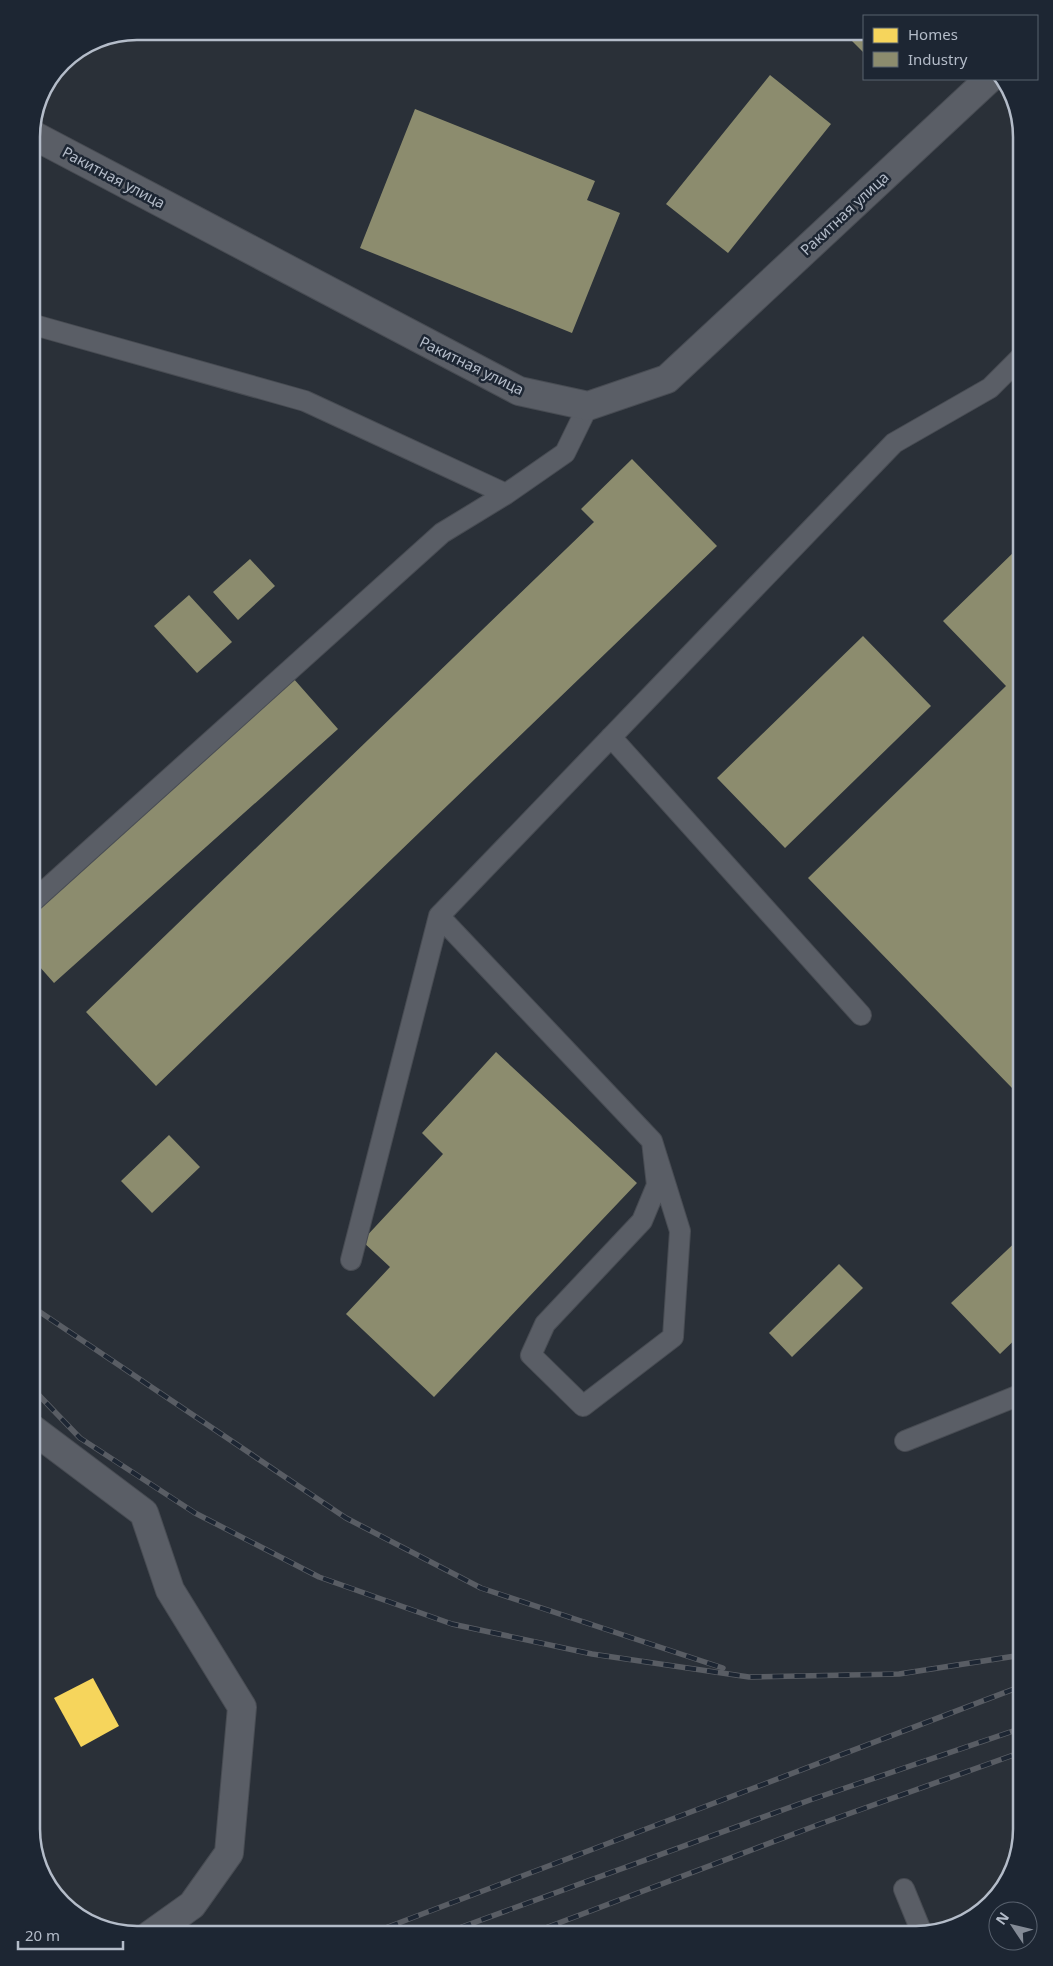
<svg xmlns="http://www.w3.org/2000/svg" width="1053" height="1966" font-family="'Noto Sans',sans-serif">
  <style>
    .homes { fill: #f6d55c }
    .industry { fill: #8c8c6e }
    .lines { fill: none; stroke-linecap: round; stroke-linejoin: round }
    .service-casing { stroke: #484c53; stroke-width: 22 }
    .minor-casing { stroke: #484c53; stroke-width: 30 }
    .service { stroke: #5a5e66; stroke-width: 20 }
    .minor { stroke: #5a5e66; stroke-width: 28 }
    .rail-casing { stroke: #595d64; stroke-width: 5.5 }
    .rail { stroke: #1d2633; stroke-width: 4; stroke-dasharray: 11; stroke-linecap: butt }
    .labels { text-anchor: middle; dominant-baseline: central; stroke-width: 5; stroke-linejoin: round; paint-order: stroke }
    .street-label { font-size: 15px; fill: #b4bcc9; stroke: #1d2633 }
    .rim { fill: none; stroke: #b4bcc9; stroke-width: 2.5 }
  </style>
  <rect width="100%" height="100%" fill="#2a3038"/>
  <path class="homes" d="M93 1678 119 1726 81 1747 54 1698Z"/>
  <path class="industry" d="M842 31H864V53Z
    M770 75 831 124 728 253 666 204Z
    M415 109 595 181 587 200 620 213 572 333 360 248Z
    M632 459 717 546 156 1086 86 1012 594 522 581 509Z
    M1019 547 1022 550V1078L1012 1088 808 878 1006 686 943 621Z
    M250 559 275 586 238 620 213 592Z
    M189 595 232 642 197 673 154 626Z
    M863 636 931 706 785 848 717 778Z
    M293 678 338 729 54 983 31 957V913Z
    M496 1052 637 1183 434 1397 346 1314 390 1267 362 1241 443 1154 422 1133Z
    M169 1135 200 1167 152 1213 121 1181Z
    M1022 1236V1333L1000 1354 951 1303Z
    M839 1264 863 1288 792 1357 769 1333Z"/>
  <g class="lines">
    <g class="service-casing">
      <path id="service" d="M31 324 305 401 506 494
        M611 737 861 1015
        M31 903 442 533 506 494 565 453 588 406
        M652 1141 657 1185 642 1221 545 1324 531 1355 583 1406 673 1337 680 1231 652 1141 439 916 894 443 990 388 1022 356
        M351 1260 439 916
        M905 1441 1022 1394
        M904 1889 922 1933"/>
    </g>
    <g class="minor-casing">
      <path id="minor" d="M31 134 519 391 588 406 667 379 989 79
        M31 1428 144 1513 170 1590 242 1707 229 1853 192 1905 150 1935"/>
    </g>
    <use href="#service" class="service"/>
    <use href="#minor" class="minor"/>
    <g class="rail-casing">
      <path id="rail" d="M31 1306 346 1518 481 1588 723 1668
        M31 1387 80 1438 195 1513 319 1577 452 1624 592 1654 749 1677 899 1674 1022 1655
        M367 1935 1022 1686
        M440 1935 810 1800 1022 1728
        M527 1935 820 1824 1022 1752"/>
    </g>
    <use href="#rail" class="rail"/>
  </g>
  <g class="labels">
    <g class="street-label">
      <text transform="translate(114 177) rotate(28)">Ракитная улица</text>
      <text transform="translate(844 213) rotate(-43)">Ракитная улица</text>
      <text transform="translate(472 365) rotate(26)">Ракитная улица</text>
    </g>
  </g>
  <path d="M0 0H1053V1966H0ZM137 40H916A97 97 0 0 1 1013 137V1829A97 97 0 0 1 916 1926H137A97 97 0 0 1 40 1829V137A97 97 0 0 1 137 40Z" fill="#1d2633" fill-rule="evenodd"/>
  <path class="rim" d="M137 40H916A97 97 0 0 1 1013 137V1829A97 97 0 0 1 916 1926H137A97 97 0 0 1 40 1829V137A97 97 0 0 1 137 40Z"/>
  <rect x="863" y="15" width="175" height="65" fill="#1d2633" stroke="#59626f"/>
  <rect x="873" y="28" width="25" height="15" fill="#f6d55c" stroke="#59626f"/>
  <text x="908" y="40" font-size="15" fill="#b4bcc9">Homes</text>
  <rect x="873" y="52" width="25" height="15" fill="#8c8c6e" stroke="#59626f"/>
  <text x="908" y="65" font-size="15" fill="#b4bcc9">Industry</text>
  <g transform="translate(1013 1926) rotate(305)"><circle r="24" fill="#1d2633" stroke="#59626f"/>
  <path d="M0-4L9 19L0 12L-9 19Z" fill="#848b96"/>
  <text y="-8" font-size="14" font-weight="bold" text-anchor="middle" fill="#b4bcc9">N</text>
  </g>
  <path d="M18 1941v8h105v-8" fill="none" stroke="#b4bcc9" stroke-width="2.5"/>
  <text x="25" y="1941" font-size="15" fill="#b4bcc9" stroke="#1d2633" stroke-width="4" paint-order="stroke">20 m</text>
</svg>
